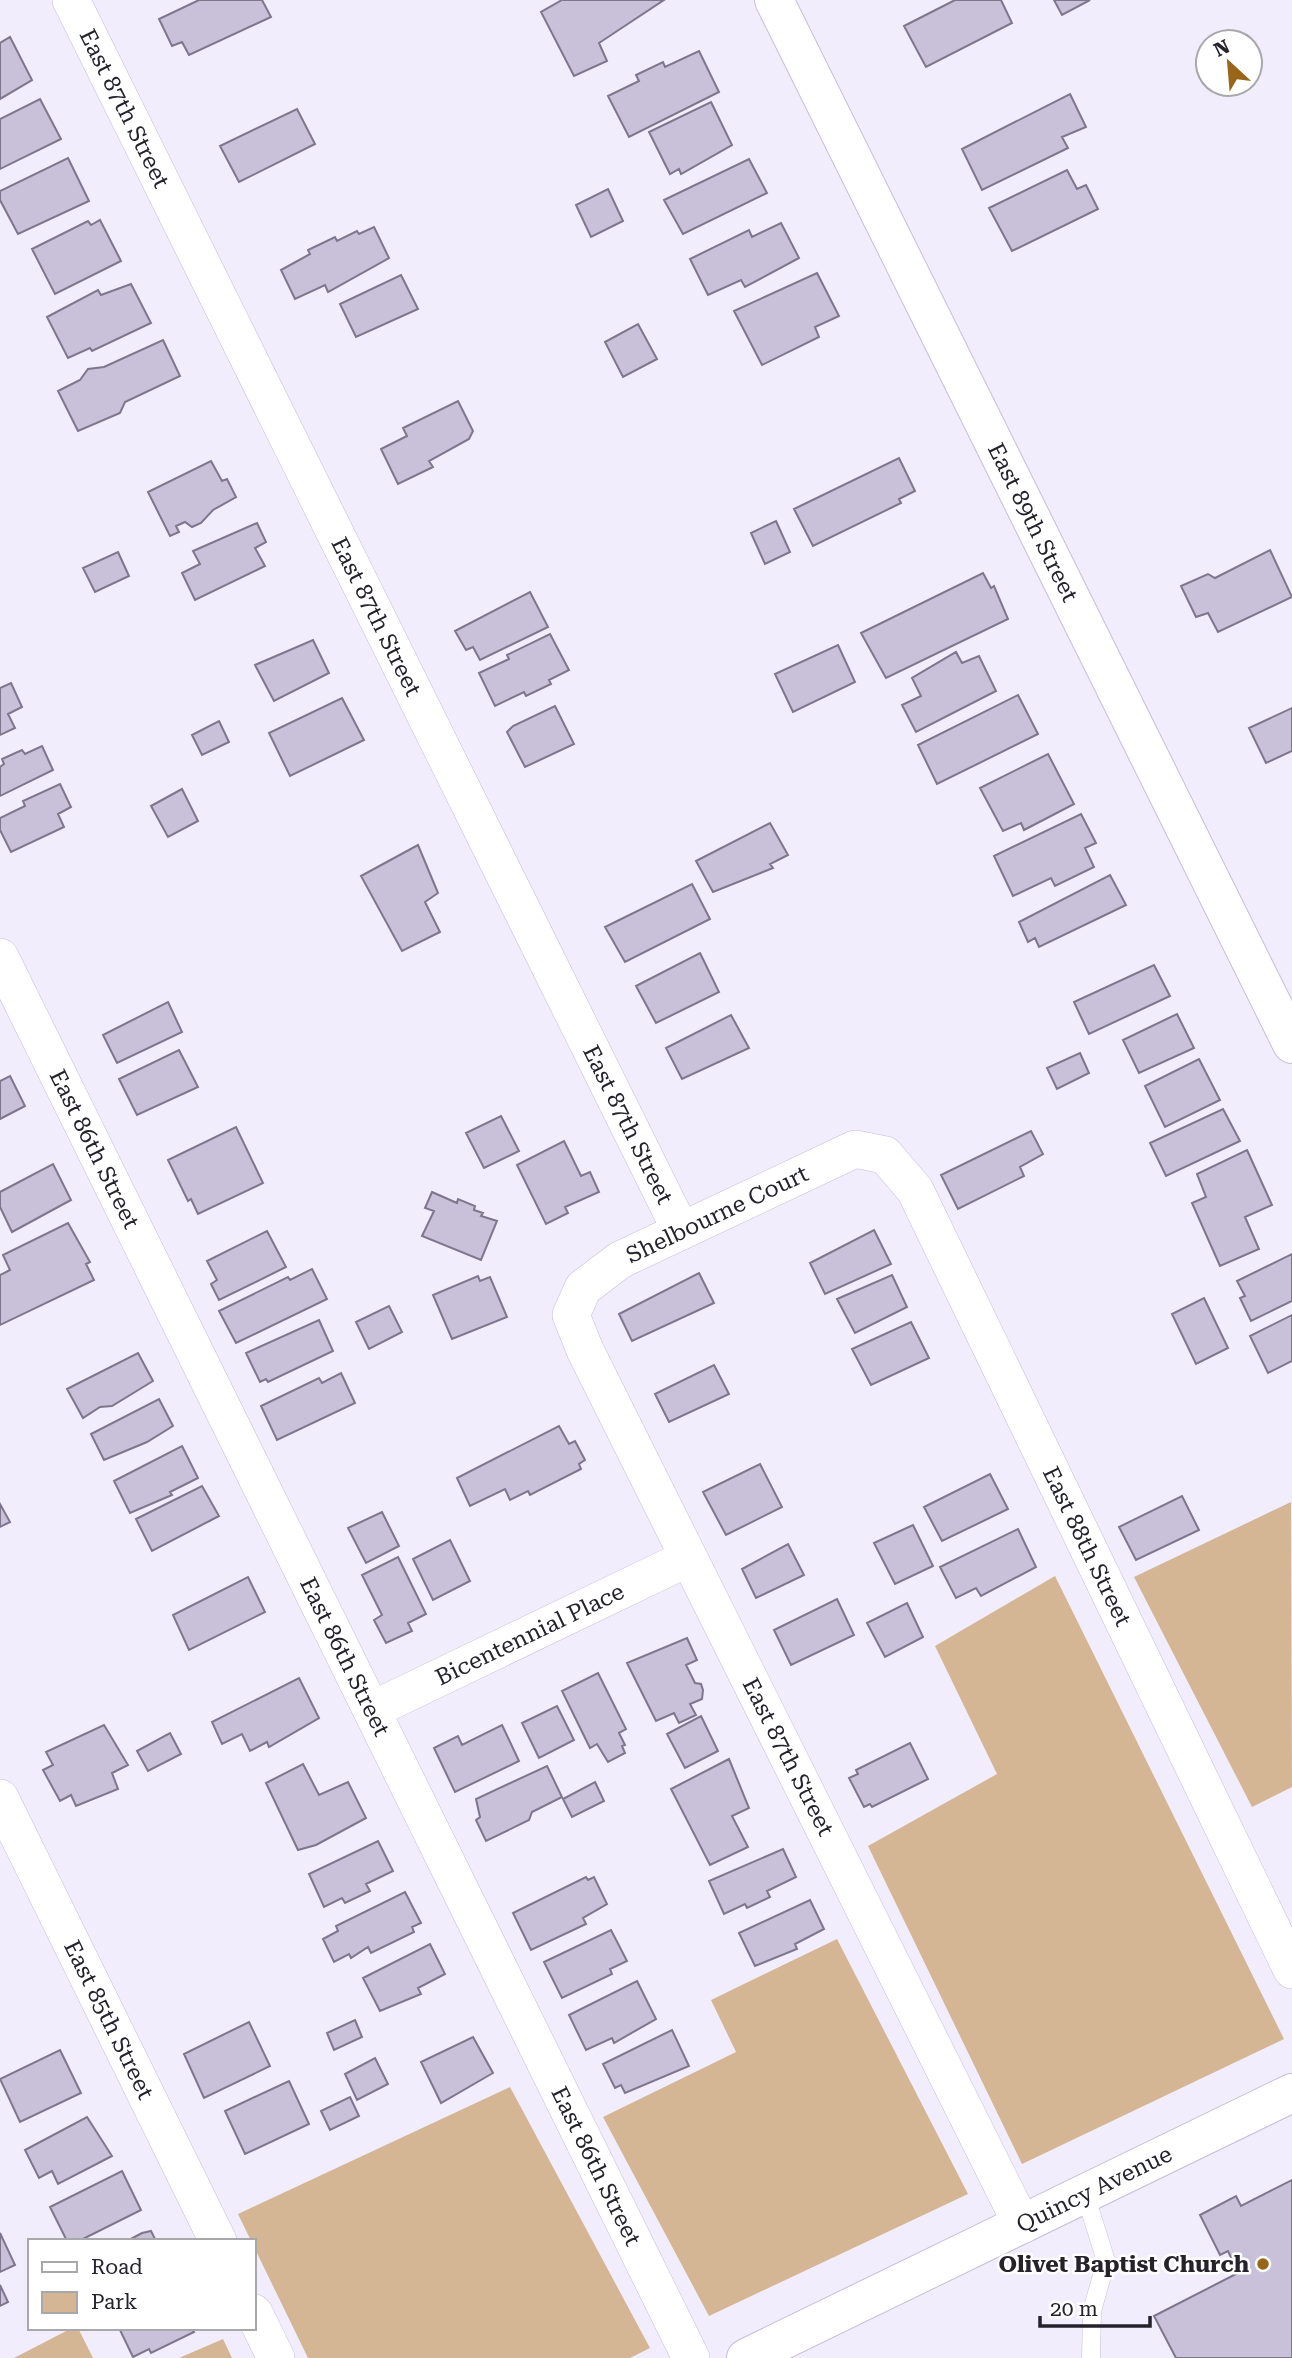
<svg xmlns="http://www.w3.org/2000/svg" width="1292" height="2358" font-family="'Roboto Serif',serif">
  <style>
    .green { fill: #d4b694 }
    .building { fill: #c9c1d9; stroke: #7d768d; stroke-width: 2 }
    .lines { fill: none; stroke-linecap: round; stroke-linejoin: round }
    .lane-casing { stroke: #c6bed7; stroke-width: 19 }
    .street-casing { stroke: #c6bed7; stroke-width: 38 }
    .secondary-casing { stroke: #c6bed7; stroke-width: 40 }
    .lane { stroke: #fff; stroke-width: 18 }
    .street { stroke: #fff; stroke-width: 37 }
    .secondary { stroke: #fff; stroke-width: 38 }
    .poi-dot { fill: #986519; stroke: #fff; stroke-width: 2.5 }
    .labels { text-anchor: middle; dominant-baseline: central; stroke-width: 5; stroke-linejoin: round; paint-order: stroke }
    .street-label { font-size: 23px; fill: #25222b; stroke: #fff }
    .poi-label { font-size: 23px; font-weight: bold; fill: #25222b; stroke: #fff; text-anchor: end }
  </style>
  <rect width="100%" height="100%" fill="#f2edfc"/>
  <path class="green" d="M1291 1502 1292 1787 1252 1807 1134 1577Z
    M1055 1576 1284 2039 1022 2164 868 1846 997 1774 935 1646Z
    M837 1939 968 2194 709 2316 603 2117 736 2052 711 2000Z
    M510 2087 650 2348 630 2358H308L238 2214Z
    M72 2328H78L93 2358H14Z
    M223 2339 232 2358H179Z"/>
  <path class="building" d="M199 0H262L271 17 189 55 182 42 172 46 159 19Z
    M562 0H664L599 43 607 61 574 76 541 12Z
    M955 0H1001L1012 23 926 67 904 26Z
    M1054 0H1090L1062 15Z
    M10 37 32 80 0 99V43Z
    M699 51 719 92 629 137 608 96 639 81 636 75 663 62 665 67Z
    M1070 94 1086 127 1062 137 1068 148 982 190 962 149Z
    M40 99 61 139 0 169V119Z
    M711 102 732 145 681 174 679 169 670 174 649 132Z
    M297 109 315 144 239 182 220 146Z
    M68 158 89 201 18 234 0 200V191Z
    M749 159 767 193 683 234 664 200Z
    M1067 170 1077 189 1086 185 1098 209 1012 251 989 208Z
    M608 189 623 221 591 237 576 205Z
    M100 220 121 261 55 294 32 249 88 221 91 225Z
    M781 223 799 258 745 287 741 280 708 295 690 259 749 230 752 237Z
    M374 227 389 258 328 292 325 285 295 299 281 270 310 254 308 250 335 237 337 241 357 231 359 234Z
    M817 273 839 316 815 327 819 337 762 365 734 311Z
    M401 275 418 309 356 337 340 304Z
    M131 284 151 323 92 351 90 348 68 358 47 317 98 290 101 295Z
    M638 324 657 359 623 377 605 342Z
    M163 340 180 376 125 402 120 413 78 431 58 391 80 380 88 369 104 367Z
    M458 401 473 431 469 439 429 461 433 467 398 484 381 449 407 436 403 428Z
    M899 458 915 491 899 499 901 503 813 546 794 509Z
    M211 461 222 481 227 479 236 497 213 510 201 523 192 527 185 522 176 526 179 532 170 536 148 492Z
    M776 521 790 552 765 564 751 533Z
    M257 523 266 542 255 548 265 566 195 600 182 573 200 564 193 551Z
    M1270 550 1292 597 1218 632 1208 613 1196 617 1181 586 1208 574 1215 578Z
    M118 552 129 576 95 592 83 568Z
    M983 573 991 588 994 586 1008 619 886 678 861 633Z
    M530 592 548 627 480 660 473 647 466 650 455 631Z
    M550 634 569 670 549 680 551 684 526 696 524 692 495 706 479 673 509 659 507 655Z
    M313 640 329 673 274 701 255 665Z
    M838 645 855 682 793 712 775 674Z
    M956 652 962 663 979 656 996 691 916 732 902 705 921 696 912 678Z
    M11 683 22 707 8 714 15 728 0 735V688Z
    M1018 695 1038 734 937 784 918 745Z
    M342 698 364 740 290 776 269 733Z
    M555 706 574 744 525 767 507 732 513 726Z
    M1292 708V751L1266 763 1249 728Z
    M219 721 229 742 202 755 192 735Z
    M42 746 53 770 0 796V767L4 764 2 759 22 750 25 754Z
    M1048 754 1074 804 1024 830 1021 823 1003 831 980 788Z
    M60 784 71 807 58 814 64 827 11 852 0 830V818L25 806 23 801Z
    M182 789 198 821 168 837 151 806Z
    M1081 814 1096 843 1085 848 1094 867 1055 886 1051 878 1013 896 994 856Z
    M770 823 788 855 770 864 773 868 713 892 696 861Z
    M418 845 438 893 425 902 440 932 402 951 361 876Z
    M1110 875 1126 905 1039 947 1035 938 1028 942 1019 922Z
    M692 884 710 919 625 962 605 927Z
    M700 953 719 992 656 1023 636 986Z
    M1154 965 1170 996 1089 1034 1074 1002Z
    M168 1002 182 1032 117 1063 103 1035Z
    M1177 1014 1194 1048 1139 1073 1123 1040Z
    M731 1015 749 1048 682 1079 666 1048Z
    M179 1050 198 1087 137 1115 119 1079Z
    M1080 1053 1089 1073 1057 1089 1047 1068Z
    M1199 1059 1220 1100 1165 1127 1145 1086Z
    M10 1076 25 1106 0 1119V1081Z
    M1223 1109 1240 1141 1166 1176 1150 1143Z
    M501 1116 519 1151 484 1168 466 1133Z
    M236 1127 263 1183 198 1214 191 1199 188 1201 168 1160Z
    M1031 1131 1043 1154 1020 1167 1024 1176 958 1209 941 1175Z
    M564 1141 581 1176 590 1172 599 1192 565 1207 568 1213 546 1224 517 1165Z
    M1247 1150 1272 1205 1245 1217 1259 1249 1220 1266 1192 1203 1206 1197 1197 1174Z
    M53 1164 71 1200 12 1232 0 1207V1192Z
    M432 1192 457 1203 458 1199 475 1206 474 1210 483 1213 481 1216 497 1221 481 1260 422 1236 434 1211 425 1208Z
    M68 1223 90 1262 86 1264 94 1280 0 1325V1275L10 1270 3 1255Z
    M874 1230 891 1264 825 1294 810 1263Z
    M267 1231 286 1267 219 1300 211 1284 217 1280 207 1261Z
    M1292 1254V1301L1251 1321 1240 1298 1245 1296 1237 1281Z
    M312 1269 327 1299 236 1343 219 1311 288 1277 290 1280Z
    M699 1273 714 1303 632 1341 619 1314Z
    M892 1275 907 1307 855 1333 837 1299Z
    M478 1276 480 1281 490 1277 507 1317 452 1339 433 1295Z
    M1204 1298 1228 1348 1196 1364 1172 1314Z
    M389 1306 402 1332 369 1349 356 1322Z
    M1292 1315V1361L1268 1373 1250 1336Z
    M319 1320 333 1351 268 1382 266 1379 260 1382 246 1353Z
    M911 1322 929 1358 871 1385 852 1349Z
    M138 1353 153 1381 112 1406 100 1407 83 1418 67 1389Z
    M714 1365 729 1394 669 1422 655 1394Z
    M341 1373 355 1403 277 1440 261 1406 319 1378 322 1383Z
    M159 1399 173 1426 147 1442 104 1460 91 1434Z
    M559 1426 569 1444 575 1441 585 1460 579 1464 581 1469 530 1495 528 1491 510 1500 505 1489 470 1506 457 1478Z
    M182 1446 198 1478 170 1492 172 1495 130 1513 114 1481Z
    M760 1464 782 1507 726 1535 703 1492Z
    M990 1474 1008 1509 942 1541 924 1507Z
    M202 1486 219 1516 152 1551 136 1519Z
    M1182 1496 1199 1530 1136 1560 1119 1527Z
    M0 1504 10 1522 0 1527Z
    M382 1512 399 1546 366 1563 348 1528Z
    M913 1525 933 1566 895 1584 874 1543Z
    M1018 1529 1036 1567 981 1596 976 1588 956 1598 940 1567Z
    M450 1540 470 1581 433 1600 413 1559Z
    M788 1544 804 1575 756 1598 742 1569Z
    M398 1557 426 1614 408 1623 412 1631 386 1643 374 1620 382 1615 362 1575Z
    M248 1577 265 1612 189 1650 173 1615Z
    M837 1599 854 1635 791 1665 774 1630Z
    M907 1603 923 1637 885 1657 867 1623Z
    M687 1638 697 1660 686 1665 695 1683 701 1684 703 1690 702 1699 690 1704 696 1715 679 1723 674 1713 656 1721 627 1663Z
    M598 1673 626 1729 619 1733 625 1745 622 1746 625 1753 608 1762 597 1744 590 1748 562 1691Z
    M299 1678 319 1718 269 1747 267 1742 250 1751 242 1734 222 1744 212 1722Z
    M557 1706 574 1740 539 1758 522 1723Z
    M701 1716 718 1751 685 1768 667 1734Z
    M104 1725 128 1765 112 1773 118 1789 76 1806 71 1795 60 1801 43 1770 53 1765 46 1752Z
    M502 1725 519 1761 455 1792 434 1748 458 1736 462 1745Z
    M170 1733 181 1754 148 1771 137 1751Z
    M910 1743 928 1779 872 1807 870 1804 864 1807 849 1778 858 1774 856 1770Z
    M729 1759 749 1808 732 1816 748 1847 710 1865 671 1789Z
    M303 1764 319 1795 348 1782 366 1818 316 1845 298 1850 266 1783Z
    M547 1766 562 1797 532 1812 529 1820 486 1841 476 1820 480 1817 476 1799Z
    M595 1782 604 1801 572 1817 563 1799Z
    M378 1841 393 1871 366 1884 370 1891 345 1903 342 1898 324 1907 309 1874Z
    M783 1849 796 1877 767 1891 770 1897 747 1908 745 1904 724 1914 709 1881Z
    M586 1877 588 1880 594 1877 607 1904 583 1918 586 1924 531 1950 513 1913Z
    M405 1892 421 1923 412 1927 414 1932 371 1953 368 1947 351 1958 349 1954 334 1962 323 1939 338 1931 336 1926Z
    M810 1900 824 1929 795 1944 797 1949 755 1966 739 1933Z
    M611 1930 627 1961 610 1969 612 1974 562 1998 544 1962Z
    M430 1944 445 1974 418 1988 421 1994 380 2011 363 1978Z
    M637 1981 656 2019 614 2043 612 2038 586 2050 569 2015Z
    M355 2020 362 2037 334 2050 327 2033Z
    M249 2022 270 2066 204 2098 184 2054Z
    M672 2030 689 2066 625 2093 621 2085 615 2088 603 2064Z
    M473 2037 493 2073 441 2103 421 2062Z
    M60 2050 81 2093 20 2122 0 2079Z
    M375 2058 388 2084 357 2100 345 2074Z
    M289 2081 309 2124 245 2154 225 2111Z
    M350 2097 359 2116 330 2130 321 2111Z
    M87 2117 112 2156 58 2184 52 2171 39 2178 25 2150Z
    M122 2171 141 2210 79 2241H67L50 2207Z
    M1292 2180V2358H1176L1154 2316 1238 2273 1228 2251 1220 2255 1200 2215 1236 2196 1241 2206Z
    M151 2231 156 2241H127L142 2233Z
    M0 2233 15 2265 0 2272Z
    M0 2285 8 2302 0 2306Z
    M119 2328H192L194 2332 151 2353 149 2349 133 2357Z"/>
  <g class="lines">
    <g class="lane-casing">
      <path id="lane" d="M1085 2194 1106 2261 1092 2311 1091 2358"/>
    </g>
    <g class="street-casing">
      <g id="street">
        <path id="s1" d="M71 0 681 1231"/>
        <path id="s2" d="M0 957 691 2358"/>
        <path id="s3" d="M372 1710 688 1558"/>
        <path id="s4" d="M0 1798 218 2241"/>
        <path id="s5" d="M1022 2225 585 1350 571 1315 583 1288 620 1260 855 1149 885 1155 915 1190 1292 1970"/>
        <path d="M254 2313 276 2358"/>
      </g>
    </g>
    <g class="secondary-casing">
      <g id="secondary">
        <path id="s6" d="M774 0 1292 1044"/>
        <path id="s7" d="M746 2358 1292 2093"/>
      </g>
    </g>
    <use href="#lane" class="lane"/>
    <use href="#street" class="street"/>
    <use href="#secondary" class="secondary"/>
  </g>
  <circle class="poi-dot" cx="1263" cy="2264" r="7"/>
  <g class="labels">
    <g class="street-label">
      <text stroke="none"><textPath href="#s1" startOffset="121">East 87th Street</textPath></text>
      <text stroke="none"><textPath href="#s6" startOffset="583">East 89th Street</textPath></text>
      <text stroke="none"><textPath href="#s1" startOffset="688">East 87th Street</textPath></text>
      <text stroke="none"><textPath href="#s1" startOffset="1255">East 87th Street</textPath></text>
      <text stroke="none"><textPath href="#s2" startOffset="214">East 86th Street</textPath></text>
      <text stroke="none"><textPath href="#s5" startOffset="1199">Shelbourne Court</textPath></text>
      <text stroke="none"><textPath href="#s5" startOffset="1824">East 88th Street</textPath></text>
      <text stroke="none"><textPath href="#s3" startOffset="175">Bicentennial Place</textPath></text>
      <text stroke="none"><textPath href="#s2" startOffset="780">East 86th Street</textPath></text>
      <text transform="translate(788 1757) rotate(63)">East 87th Street</text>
      <text stroke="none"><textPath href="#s4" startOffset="247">East 85th Street</textPath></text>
      <text stroke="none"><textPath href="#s2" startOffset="1348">East 86th Street</textPath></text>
      <text stroke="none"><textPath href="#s7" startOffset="387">Quincy Avenue</textPath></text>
    </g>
    <g class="poi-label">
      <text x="1249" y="2264">Olivet Baptist Church</text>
    </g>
  </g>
  <rect x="28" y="2239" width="228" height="91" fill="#ffffff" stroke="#a8a7aa" stroke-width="2"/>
  <rect x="42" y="2262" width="35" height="10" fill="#ffffff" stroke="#a8a7aa" stroke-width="2"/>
  <text x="91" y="2274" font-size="21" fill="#25222b">Road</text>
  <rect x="42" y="2292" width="35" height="21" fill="#d4b694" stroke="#a8a7aa" stroke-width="2"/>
  <text x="91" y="2309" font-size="21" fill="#25222b">Park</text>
  <g transform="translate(1229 63) rotate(334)"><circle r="33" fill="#ffffff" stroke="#a8a7aa" stroke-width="2"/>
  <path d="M0-5L12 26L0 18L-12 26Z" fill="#986519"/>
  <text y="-10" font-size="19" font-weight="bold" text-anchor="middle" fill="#25222b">N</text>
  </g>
  <path d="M1040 2316v10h110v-10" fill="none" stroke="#25222b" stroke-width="3.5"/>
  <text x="1050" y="2316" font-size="21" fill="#25222b" stroke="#ffffff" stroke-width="5" paint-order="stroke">20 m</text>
</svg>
